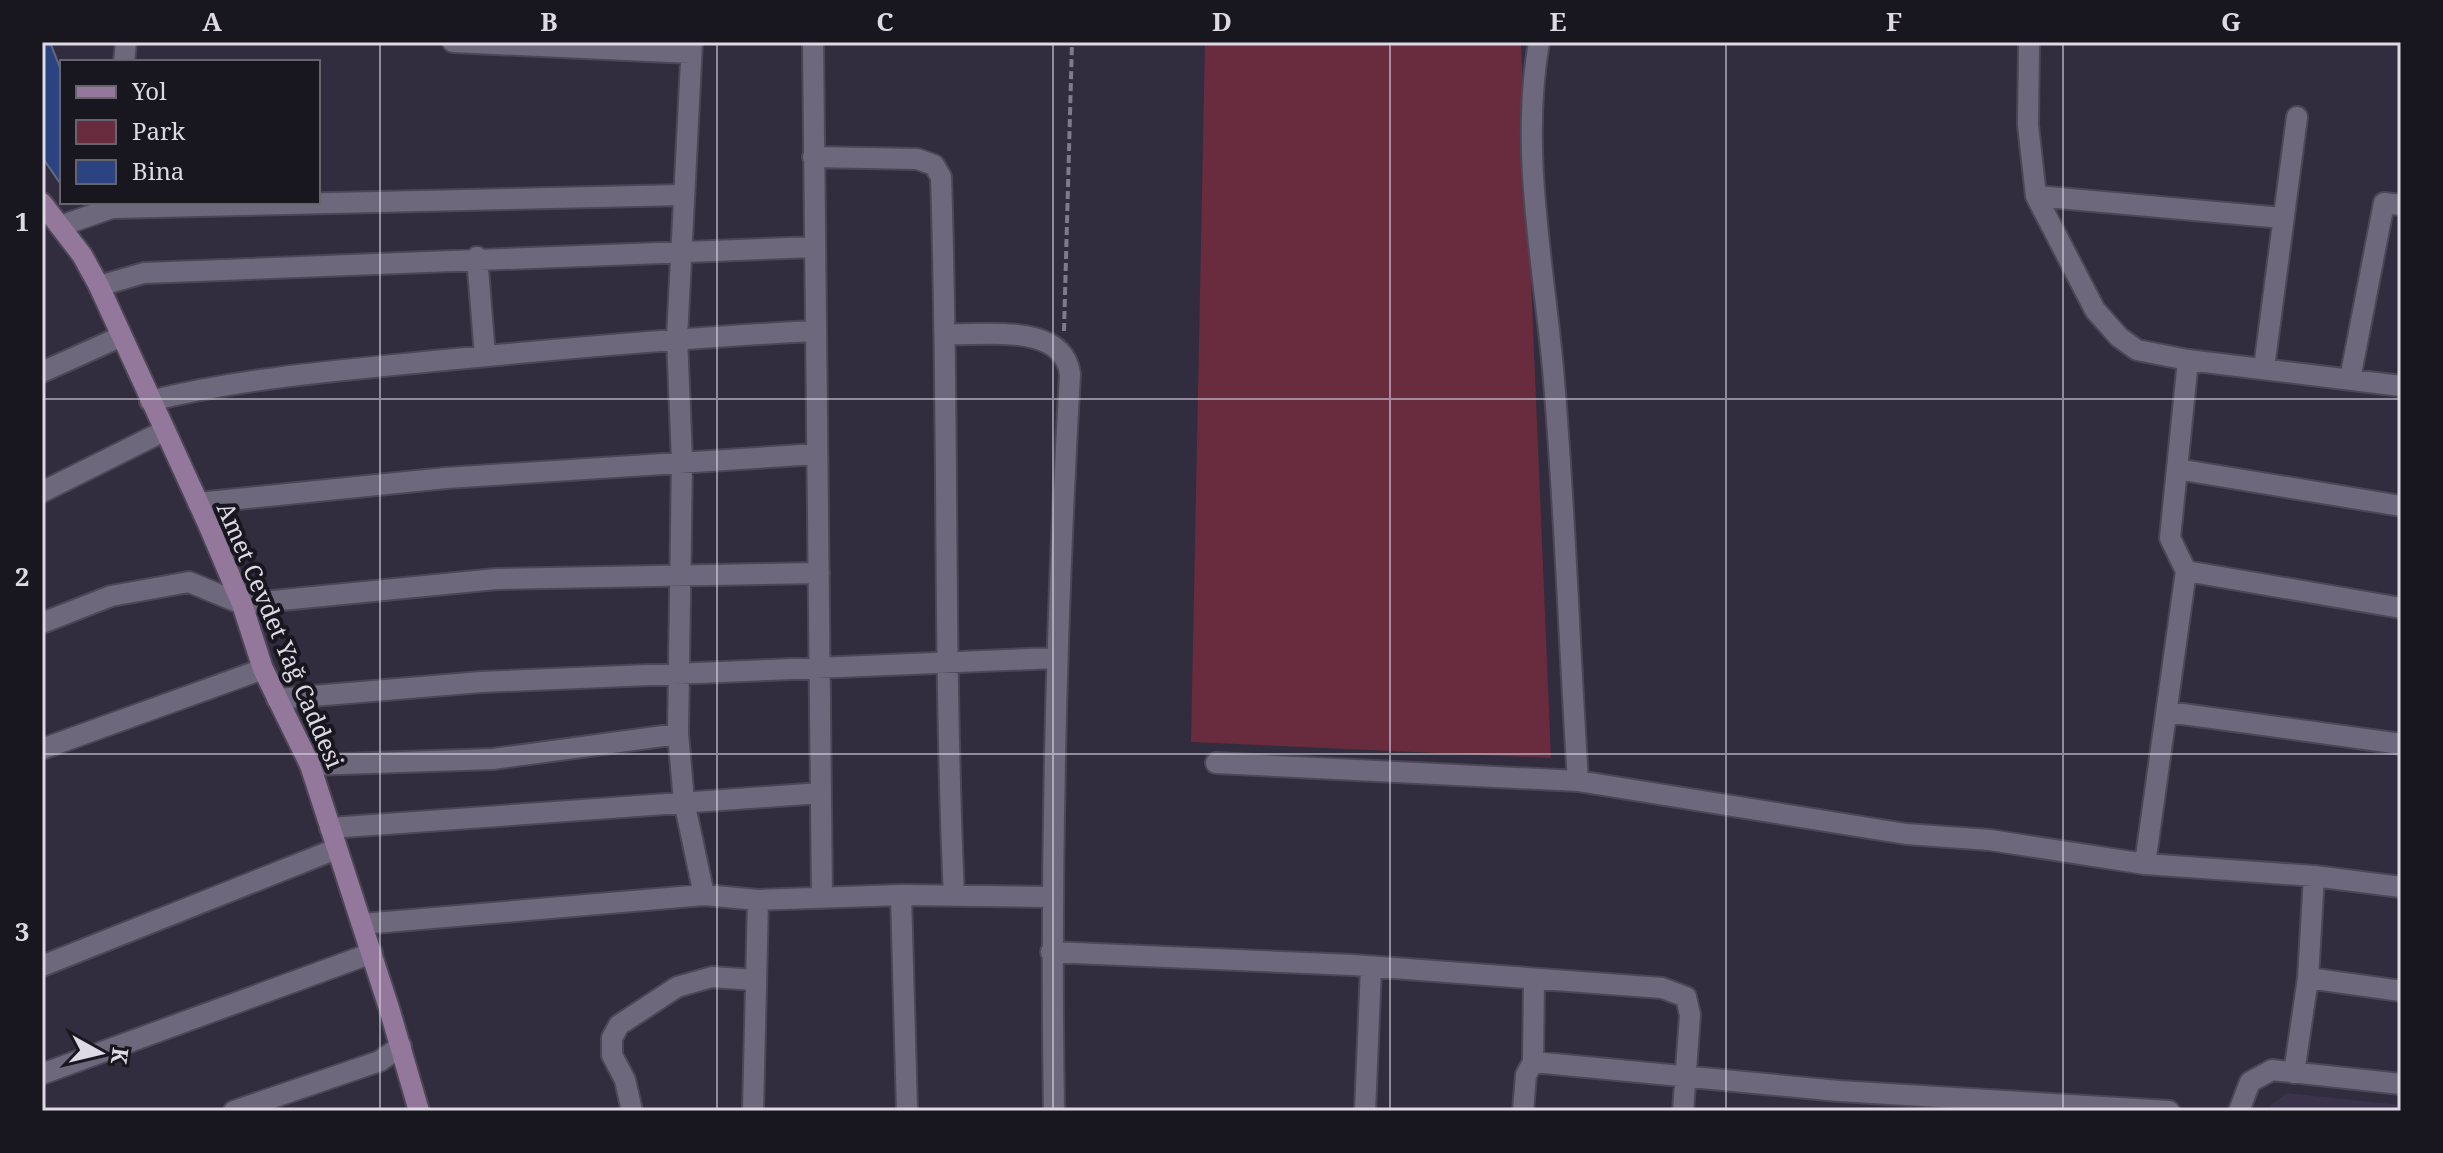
<svg xmlns="http://www.w3.org/2000/svg" width="2443" height="1153" font-family="'Noto Serif',serif">
  <style>
    .built { fill: #3a334b }
    .green { fill: #682c3e }
    .building { fill: #2b4481; stroke: #616a7d; stroke-width: 2 }
    .lines { fill: none; stroke-linecap: round; stroke-linejoin: round }
    .street-casing { stroke: #4c4756; stroke-width: 24 }
    .secondary-casing { stroke: #4c4756; stroke-width: 24 }
    .path { stroke: #807b8a; stroke-width: 4; stroke-dasharray: 8 4; stroke-linecap: butt }
    .street { stroke: #6e687d; stroke-width: 20 }
    .secondary { stroke: #93789b; stroke-width: 20 }
    .grid { fill: none; stroke: #dddae5; stroke-width: 2; stroke-opacity: 0.55 }
    .labels { text-anchor: middle; dominant-baseline: central; stroke-width: 8; stroke-linejoin: round; paint-order: stroke }
    .street-label { font-size: 24px; fill: #dddae5; stroke: #18161e }
    .neatline { fill: none; stroke: #dddae5; stroke-width: 3 }
    .grid-label { font-size: 26px; text-anchor: middle; font-weight: bold; fill: #dddae5 }
  </style>
  <rect width="100%" height="100%" fill="#312c3e"/>
  <path class="built" d="M2287 1093 2401 1105V1111H2270L2271 1105Z"/>
  <path class="green" d="M1205 42H1521L1551 758 1191 742Z"/>
  <path class="building" d="M42 42H50L62 73V186L42 157Z"/>
  <g class="lines">
    <g class="street-casing">
      <path id="street" d="M453 42 691 53
        M692 42 677 338 682 460 678 734 684 801 704 895 758 900 901 895 1050 897
        M813 42 822 898
        M1539 42C1520 150 1543 261 1553 369 1565 506 1569 644 1578 781
        M2029 42 2028 125 2036 196 2095 310 2119 337 2137 350 2188 360 2401 386
        M124 62 126 42
        M813 157 917 159 934 165 941 177C949 417 943 656 954 896
        M2036 196 2283 218
        M60 226 112 208 683 195
        M477 257 485 356
        M99 286 144 273 814 247
        M946 334C985 336 1063 322 1070 374 1056 620 1050 865 1054 1111
        M2264 368 2297 117
        M42 372 120 337
        M2350 379 2384 203 2401 205
        M150 401C247 377 346 370 445 360 569 348 691 337 815 331
        M2177 469 2401 506
        M42 492 164 431
        M198 503 446 478 817 454
        M2186 571 2401 608
        M42 623 111 596 189 582 242 604 496 579 819 573
        M277 699 481 682 1055 658
        M2168 712 2401 744
        M42 749 263 669
        M1216 763 1578 781 1906 834 1990 840 2145 864 2314 876 2401 887
        M310 765 493 759 678 734
        M330 828 821 793
        M2145 864 2186 571 2170 538 2188 360
        M2314 876 2308 978 2401 991
        M901 895 907 1111
        M362 924 704 895
        M1051 952 1353 965 1662 988 1686 997 1690 1015 1683 1111
        M42 966 336 849
        M1533 1062 1839 1091 2169 1111
        M2294 1073 2308 978
        M42 1074 372 953
        M234 1111 380 1061 401 1046
        M632 1111 625 1080 612 1055V1038L619 1025 677 987 712 977 755 980
        M753 1111 758 900
        M1365 1111 1371 967
        M1523 1111 1526 1075 1533 1062 1534 979
        M2239 1111 2250 1082 2272 1070 2401 1084"/>
    </g>
    <g class="secondary-casing">
      <path id="secondary" d="M42 203 82 255 99 286 208 524 242 604 263 669 310 765 389 1008 419 1111"/>
    </g>
    <path class="path" d="M1064 331 1072 42"/>
    <use href="#street" class="street"/>
    <use href="#secondary" class="secondary"/>
  </g>
  <path class="grid" d="M380 42V1111M717 42V1111M1053 42V1111M1390 42V1111M1726 42V1111M2063 42V1111M42 399H2401M42 754H2401"/>
  <g class="labels">
    <g class="street-label">
      <text transform="translate(281 635) rotate(67)">Amet Cevdet Yağ Caddesi</text>
    </g>
  </g>
  <rect width="2443" height="1153" fill="none" stroke="#18161e" stroke-width="88"/>
  <rect x="60" y="60" width="260" height="144" fill="#18161e" stroke="#67646e" stroke-width="2"/>
  <rect x="76" y="86" width="40" height="12" fill="#93789b" stroke="#67646e" stroke-width="2"/>
  <text x="132" y="100" font-size="24" fill="#dddae5">Yol</text>
  <rect x="76" y="120" width="40" height="24" fill="#682c3e" stroke="#67646e" stroke-width="2"/>
  <text x="132" y="140" font-size="24" fill="#dddae5">Park</text>
  <rect x="76" y="160" width="40" height="24" fill="#2b4481" stroke="#67646e" stroke-width="2"/>
  <text x="132" y="180" font-size="24" fill="#dddae5">Bina</text>
  <g transform="translate(100 1053) rotate(98)" stroke="#18161e" stroke-width="6" paint-order="stroke">
  <path d="M0-6L14 30L0 20L-14 30Z" fill="#dddae5"/>
  <text y="-12" font-size="22" font-weight="bold" text-anchor="middle" fill="#dddae5">K</text>
  </g>
  <rect x="44" y="44" width="2355" height="1065" class="neatline"/>
  <g class="grid-label">
    <text x="212" y="31">A</text>
    <text x="549" y="31">B</text>
    <text x="885" y="31">C</text>
    <text x="1222" y="31">D</text>
    <text x="1558" y="31">E</text>
    <text x="1894" y="31">F</text>
    <text x="2231" y="31">G</text>
    <text x="22" y="231">1</text>
    <text x="22" y="586">2</text>
    <text x="22" y="941">3</text>
  </g>
</svg>
